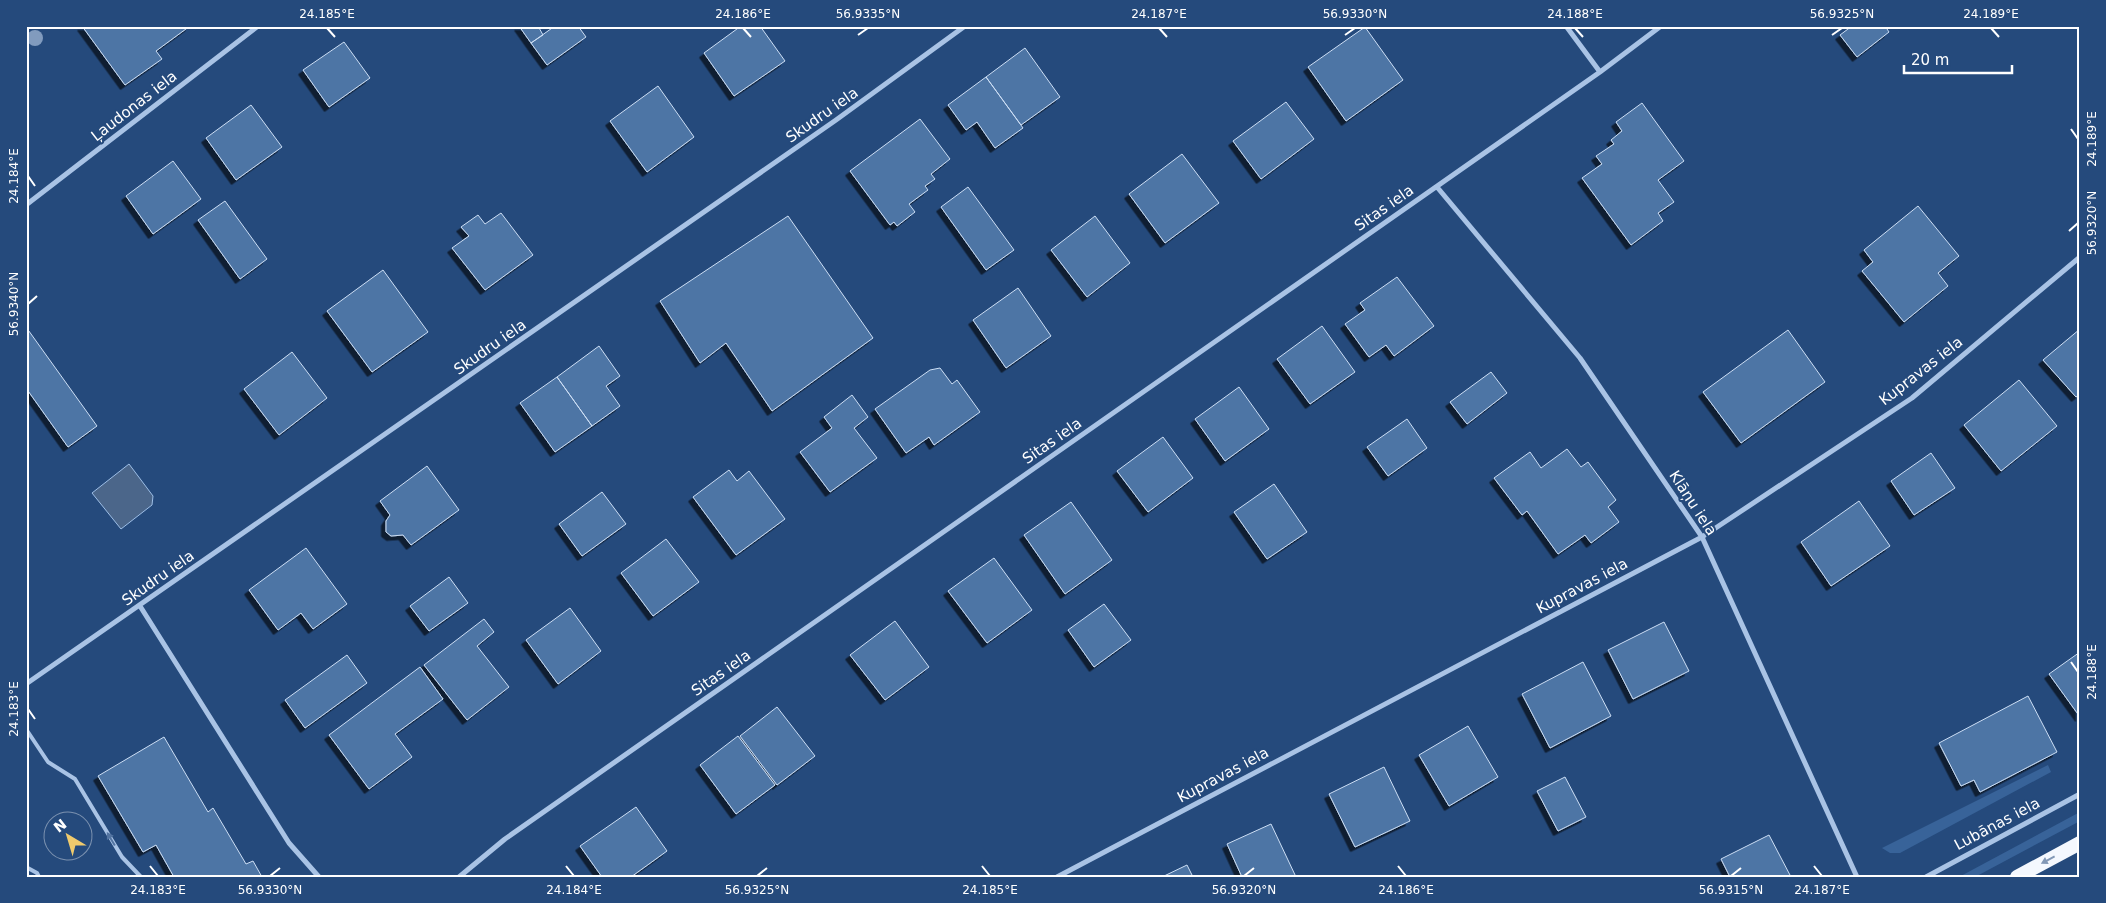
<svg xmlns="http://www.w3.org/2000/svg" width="2106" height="903" font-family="'DejaVu Sans',sans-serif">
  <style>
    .green { fill: #386399 }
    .water { fill: #4b668a; stroke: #9dbee6 }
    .building { fill: #4d74a5; stroke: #ccdef4; filter: url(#shadow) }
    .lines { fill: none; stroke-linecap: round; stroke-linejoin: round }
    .service { stroke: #a9c3e5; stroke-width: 4 }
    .minor { stroke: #a9c3e5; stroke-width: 5 }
    .trunk { stroke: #f4f8fe; stroke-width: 14 }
    .tree { fill: #819bbe }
    .oneway { fill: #5374a1 }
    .oneway2 { fill: #8298b6 }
    .ticks { fill: none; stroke: #fff; stroke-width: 2 }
    .labels { text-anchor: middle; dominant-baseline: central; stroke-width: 4; stroke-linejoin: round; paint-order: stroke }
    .street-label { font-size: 15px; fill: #fff; stroke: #254a7c }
    .neatline { fill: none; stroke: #fff; stroke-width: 2 }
    .ticks-label { font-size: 12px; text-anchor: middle; fill: #fff }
  </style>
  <defs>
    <filter id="shadow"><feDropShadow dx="-4.5" dy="4.5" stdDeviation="0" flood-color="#0009"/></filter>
  </defs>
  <rect width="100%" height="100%" fill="#254a7c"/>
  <path class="green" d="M2048 765 2051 772 1900 853H1890L1882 848Z
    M2080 812V821L1975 877H1959Z"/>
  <path class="water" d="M129 464 153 496 152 505 121 529 92 493Z"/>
  <path class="building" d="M82 26H190L156 51 162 59 125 85Z
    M519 26H538L543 35 531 43Z
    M555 26H578L586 37 547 65 531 43Z
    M741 26H760L785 61 734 96 704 53Z
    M1852 26H1885L1889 32 1857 57 1840 35Z
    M1365 27 1403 80 1346 121 1308 67Z
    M344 42 370 78 329 107 303 70Z
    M1025 48 1060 97 1021 125 986 77Z
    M986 77 1023 128 995 148 977 122 966 130 948 105Z
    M658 86 694 137 647 172 610 121Z
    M1286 102 1314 139 1261 179 1233 141Z
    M1642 103 1684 161 1658 180 1674 202 1658 213 1663 221 1631 245 1582 178 1602 164 1596 156 1614 144 1611 140 1622 131 1616 122Z
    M251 105 282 147 236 180 206 138Z
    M920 119 950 159 931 174 935 179 925 186 928 190 909 204 915 212 897 226 894 222 890 225 850 171Z
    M1182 154 1219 203 1165 243 1129 194Z
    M173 161 201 199 153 234 126 196Z
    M968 187 1014 250 986 270 941 207Z
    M225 201 267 259 240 279 198 220Z
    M1918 206 1959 256 1938 273 1948 286 1904 322 1862 271 1873 262 1864 250Z
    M501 213 533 255 485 290 452 248 469 236 461 227 478 215 485 224Z
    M788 216 873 338 772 411 726 343 700 363 660 301Z
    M1095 216 1130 263 1087 297 1051 250Z
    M383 270 428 332 372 372 327 311Z
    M1397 277 1434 326 1394 356 1386 345 1369 357 1345 324 1365 310 1360 303Z
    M1018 288 1051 336 1006 368 973 320Z
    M1322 326 1355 372 1310 404 1277 359Z
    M26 327 97 426 68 447 26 388Z
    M2080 329V394L2076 397 2043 360Z
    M1788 330 1825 382 1741 443 1703 392Z
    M599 346 620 376 606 386 620 406 592 426 557 377Z
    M292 352 327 398 279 435 244 389Z
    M940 368 952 384 957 380 980 412 934 445 929 437 906 453 875 409 930 370Z
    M1491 372 1507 393 1467 424 1450 402Z
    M557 377 592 426 555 452 520 403Z
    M2019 380 2057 426 2001 471 1964 425Z
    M1239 387 1269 429 1225 461 1195 419Z
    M852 395 868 417 854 428 877 458 830 492 800 452 832 428 824 417Z
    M1407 419 1427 448 1388 476 1367 447Z
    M1163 437 1193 478 1148 512 1117 471Z
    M1567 449 1581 467 1588 462 1616 500 1608 507 1619 522 1591 543 1585 535 1558 554 1527 511 1522 515 1494 478 1530 452 1541 468Z
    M1931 453 1955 488 1914 515 1891 481Z
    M427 466 459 510 411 545 403 535 391 536 386 532V521L390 515 380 501Z
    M729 470 737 481 749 471 785 519 736 555 693 497Z
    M1274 484 1307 532 1267 559 1234 512Z
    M602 492 626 524 582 556 559 524Z
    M1859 501 1890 546 1831 586 1801 542Z
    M1071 502 1112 560 1065 594 1024 535Z
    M666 539 699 582 653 616 621 573Z
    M306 548 347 604 313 629 301 613 278 630 249 590Z
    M994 558 1032 610 987 643 948 591Z
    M449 577 468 603 429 631 410 606Z
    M1104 604 1131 640 1094 667 1068 630Z
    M570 608 601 651 558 684 526 640Z
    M484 619 494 632 477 646 509 687 467 720 424 665Z
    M895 621 929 667 885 700 850 655Z
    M1664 622 1689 671 1633 699 1608 650Z
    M2080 652V717L2049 674Z
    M347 655 367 683 305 728 285 700Z
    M1583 662 1611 716 1550 748 1522 694Z
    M420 667 443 699 395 734 412 757 369 789 329 735Z
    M2028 696 2057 752 1980 792 1974 780 1961 786 1939 743Z
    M777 707 815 756 777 785 740 736Z
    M1468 726 1498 777 1449 806 1419 755Z
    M738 736 775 785 736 814 700 765Z
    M164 737 208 812 213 808 246 864 253 861 262 877H174L156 845 143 852 98 776Z
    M1384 767 1410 821 1355 847 1329 794Z
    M1565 777 1586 817 1558 831 1537 791Z
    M636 807 667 851 631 877H602L580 846Z
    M1271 824 1296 877H1242L1227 844Z
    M1769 835 1791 877H1730L1721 859Z
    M1187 865 1193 877H1162Z"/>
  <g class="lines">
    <path class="service" d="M26 729 48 762 75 779 122 857 141 877
      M26 867 37 873 39 877"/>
    <path class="minor" d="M1566 26 1600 72
      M1437 187 1580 358 1702 537 1857 877
      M26 205 258 26
      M140 606 289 843 319 877
      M26 684 836 120 965 26
      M459 877 505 839 1600 72 1661 26
      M1057 877 1702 537 1912 398 2080 257
      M1926 877 2080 794"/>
    <path class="trunk" d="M2017 877 2080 843"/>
  </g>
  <circle class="tree" cx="35" cy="38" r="8"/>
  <defs><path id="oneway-solid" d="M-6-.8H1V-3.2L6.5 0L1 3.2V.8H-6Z" transform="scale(1.25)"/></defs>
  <use class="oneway" href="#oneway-solid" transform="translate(111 839) rotate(-121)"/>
  <use class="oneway2" href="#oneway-solid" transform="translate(2048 860) rotate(152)"/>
  <path class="ticks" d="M327 28 335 37M743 28 751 37M1159 28 1167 37M1575 28 1583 37M1991 28 1999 37M858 35 868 28M1345 35 1355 28M1832 35 1842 28M2071 129 2078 139M28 176 35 186M2069 231 2078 223M28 304 37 296M2071 662 2078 672M28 709 35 719M150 866 158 876M566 866 574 876M982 866 990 876M1398 866 1406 876M1814 866 1822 876M270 876 280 868M757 876 767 868M1244 876 1254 868M1731 876 1741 868"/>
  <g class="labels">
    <g class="street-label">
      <text transform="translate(134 106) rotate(-38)">Ļaudonas iela</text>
      <text transform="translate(822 115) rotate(-35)">Skudru iela</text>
      <text transform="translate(1384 208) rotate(-35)">Sitas iela</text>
      <text transform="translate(490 347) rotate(-35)">Skudru iela</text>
      <text transform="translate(1921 371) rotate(-38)">Kupravas iela</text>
      <text transform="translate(1052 441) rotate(-35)">Sitas iela</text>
      <text transform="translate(1693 503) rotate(57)">Klāņu iela</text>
      <text transform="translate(158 578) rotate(-35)">Skudru iela</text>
      <text transform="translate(1582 586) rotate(-28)">Kupravas iela</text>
      <text transform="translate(721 673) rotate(-35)">Sitas iela</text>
      <text transform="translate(1223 775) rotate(-28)">Kupravas iela</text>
      <text transform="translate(1997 824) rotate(-28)">Lubānas iela</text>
    </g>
  </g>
  <rect width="2106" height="903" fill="none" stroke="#254a7c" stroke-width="55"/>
  <g transform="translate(68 836) rotate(322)"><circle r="24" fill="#254a7c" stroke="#7c92b0"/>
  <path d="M0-4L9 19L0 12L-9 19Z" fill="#efca6d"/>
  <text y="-8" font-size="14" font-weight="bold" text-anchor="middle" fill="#ffffff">N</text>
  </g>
  <path d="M1904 65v8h108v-8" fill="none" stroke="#ffffff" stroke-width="2.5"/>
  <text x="1911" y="65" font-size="15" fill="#ffffff" stroke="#254a7c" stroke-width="4" paint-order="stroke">20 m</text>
  <rect x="28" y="28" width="2050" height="848" class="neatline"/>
  <g class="ticks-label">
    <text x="327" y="18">24.185°E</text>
    <text x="743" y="18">24.186°E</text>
    <text x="868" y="18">56.9335°N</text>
    <text x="1159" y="18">24.187°E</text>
    <text x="1355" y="18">56.9330°N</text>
    <text x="1575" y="18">24.188°E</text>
    <text x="1842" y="18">56.9325°N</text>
    <text x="1991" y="18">24.189°E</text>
    <text transform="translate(2092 139) rotate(-90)" y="4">24.189°E</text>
    <text transform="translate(14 176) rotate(-90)" y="4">24.184°E</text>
    <text transform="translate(2092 223) rotate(-90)" y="4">56.9320°N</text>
    <text transform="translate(14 304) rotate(-90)" y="4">56.9340°N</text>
    <text transform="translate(2092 672) rotate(-90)" y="4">24.188°E</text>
    <text transform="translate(14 709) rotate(-90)" y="4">24.183°E</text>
    <text x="158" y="894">24.183°E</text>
    <text x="270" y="894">56.9330°N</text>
    <text x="574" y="894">24.184°E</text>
    <text x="757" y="894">56.9325°N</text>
    <text x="990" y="894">24.185°E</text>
    <text x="1244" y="894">56.9320°N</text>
    <text x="1406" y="894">24.186°E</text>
    <text x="1731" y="894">56.9315°N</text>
    <text x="1822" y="894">24.187°E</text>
  </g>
</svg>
